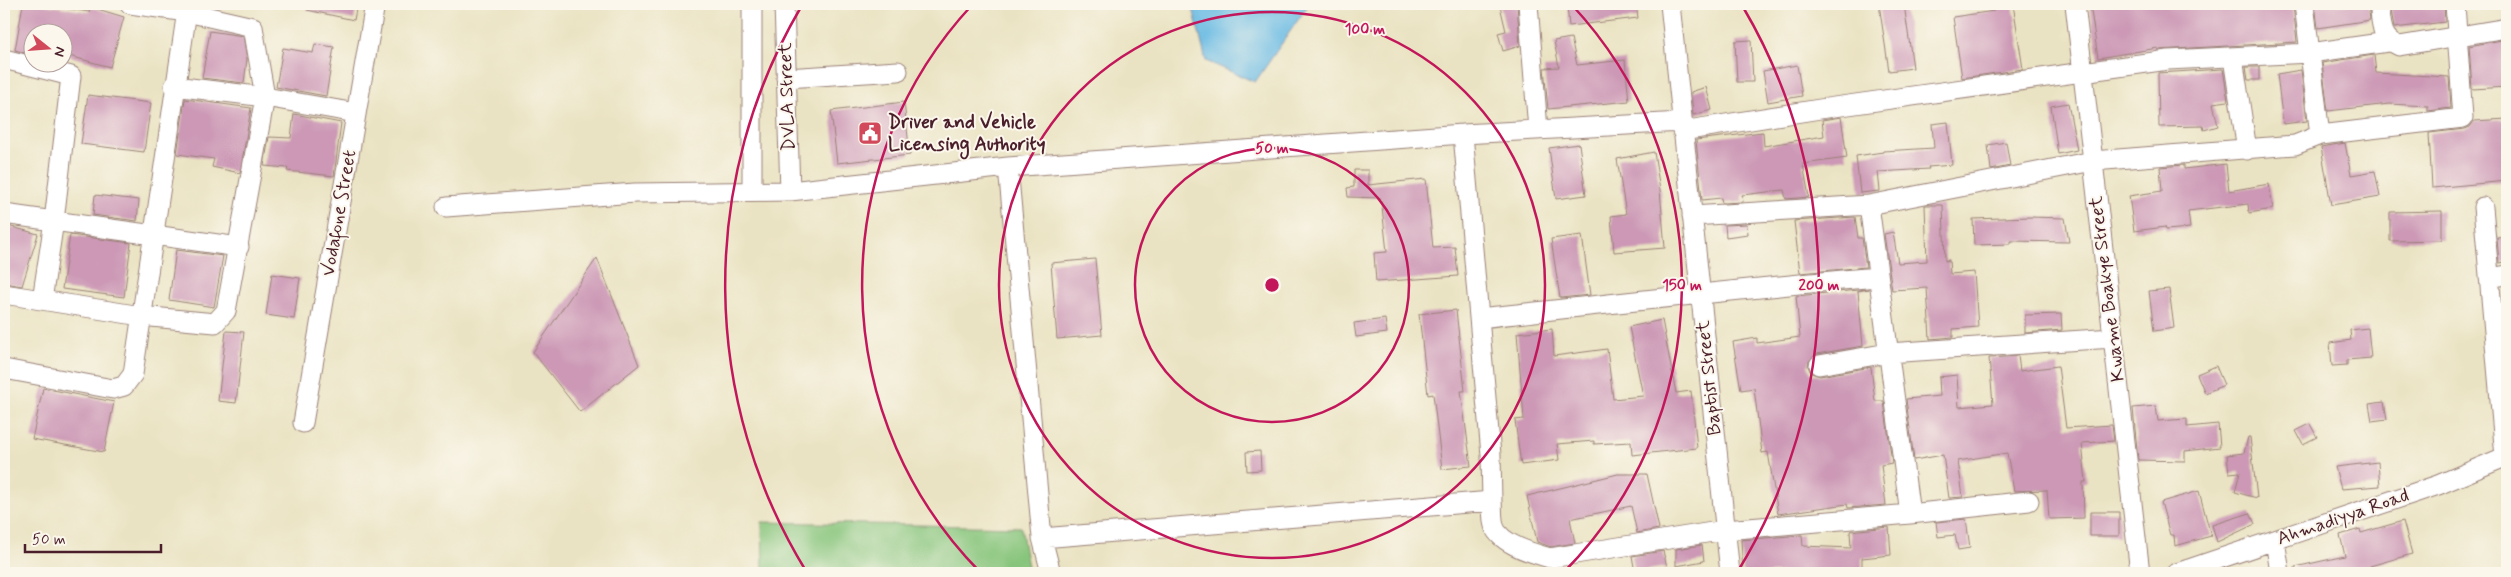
<svg xmlns="http://www.w3.org/2000/svg" width="2511" height="577" font-family="Mynerve,sans-serif">
  <style>
    .green { fill: #87c57c; stroke: #687254 }
    .water { fill: #67bae3; stroke: #586c87 }
    .building { fill: #cc98b5 }
    .lines { fill: none; stroke-linecap: round; stroke-linejoin: round }
    .minor-casing { stroke: #9a8177; stroke-width: 21 }
    .minor { stroke: #fff; stroke-width: 19 }
    .ring { fill: none; stroke: #c2185b; stroke-width: 2.5 }
    .labels { text-anchor: middle; dominant-baseline: central; stroke-width: 4; stroke-linejoin: round; paint-order: stroke }
    .street-label { font-size: 19px; fill: #4a1f2b; stroke: #fbf7ec }
    .poi-label { font-size: 19px; font-weight: bold; fill: #4a1f2b; stroke: #fbf7ec; text-anchor: start }
    .centre { fill: #c2185b; stroke: #fbf7ec; stroke-width: 2.5 }
    .ring-label { font-size: 15px; text-anchor: middle; font-weight: bold; fill: #c2185b; stroke: #fbf7ec; stroke-width: 4; stroke-linejoin: round; paint-order: stroke }
  </style>
  <rect width="100%" height="100%" fill="#fbf7ec"/>
  <filter id="ink" filterUnits="userSpaceOnUse"><feTurbulence type="fractalNoise" baseFrequency=".02" numOctaves="2"/><feDisplacementMap in="SourceGraphic" scale="10" xChannelSelector="R" yChannelSelector="G"/><feConvolveMatrix kernelMatrix="1 2 1 2 8 2 1 2 1" color-interpolation-filters="sRGB"/></filter>
  <filter id="wash" filterUnits="userSpaceOnUse"><feTurbulence type="fractalNoise" baseFrequency=".0096" numOctaves="4" result="noise"/><feDisplacementMap in="SourceGraphic" scale="20" xChannelSelector="R" yChannelSelector="G"/><feGaussianBlur stdDeviation="1.12" result="paint"/><feColorMatrix in="noise" values="0 0 0 0 0 0 0 0 0 0 0 0 0 0 0 0 0 1.4 0 .05"/><feComposite in="paint" operator="in"/></filter>
  <g filter="url(#wash)">
    <rect width="100%" height="100%" fill="#eae3c3"/>
    <path class="green" d="M762 522 1021 527 1029 573H763Z"/>
    <path class="water" d="M1192 4H1309L1255 82 1206 61Z"/>
    <g id="blocks">
      <path class="building" d="M23 4H40L89 12 91 7 124 17 110 67 62 54V32H32V55L15 50Z
        M308 4H357L354 20 307 10Z
        M1509 4H1517L1520 46 1503 51 1498 33 1506 31 1500 6Z
        M1588 4H1636L1638 18 1569 26 1567 6Z
        M1879 4H1904L1913 68 1889 71Z
        M1993 4H2013L2023 69 1962 78 1953 17 1994 11Z
        M2090 4H2293L2297 42 2158 50V48L2098 58Z
        M2315 4H2368L2370 20 2318 28Z
        M2390 4H2444L2445 22 2394 28Z
        M210 31 243 36 247 59 244 83 202 78Z
        M1571 38 1577 65 1625 60 1629 101 1548 109 1544 68 1559 67 1554 41Z
        M2507 39V87L2472 89 2469 46Z
        M1751 40 1753 82H1737L1735 41Z
        M315 44 334 47 326 96 276 87 283 48 313 53Z
        M2374 55 2376 73 2449 77 2451 108 2428 111V106L2389 104 2328 111 2322 63Z
        M1797 65 1802 96 1768 102 1763 71Z
        M2246 67H2259V80H2248Z
        M2223 69 2228 101 2213 103 2218 126 2204 130 2203 126 2159 127 2158 73Z
        M2301 70 2307 121 2283 124 2277 74Z
        M1706 87 1712 110 1693 115 1691 92Z
        M88 95 151 103 144 152 81 144Z
        M185 99 251 108 240 173 212 167 214 159 177 154Z
        M904 102 910 155 837 163 831 111Z
        M2068 103 2077 150 2058 154 2051 106Z
        M294 114 341 123 334 176 287 171 288 168 264 166 269 137 291 138Z
        M1841 117 1847 158 1803 164 1809 197 1786 199 1784 190 1742 195 1743 202 1722 203 1721 198 1702 200 1696 140 1763 132 1764 146 1824 136 1822 120Z
        M2507 119V181L2432 188 2429 133 2465 129 2470 127 2474 121Z
        M1948 122 1952 165 1928 167 1929 169 1878 172 1880 191 1860 193 1856 156 1883 152V151L1934 148 1932 124Z
        M2006 142 2010 166 1991 170 1988 145Z
        M2345 143 2351 175 2375 171 2380 197 2331 205 2321 147Z
        M1579 144 1586 195 1556 199 1549 148Z
        M1654 152 1660 190 1665 248 1614 252 1611 216 1626 214 1617 159Z
        M2226 164 2229 191 2269 184 2273 209 2249 213 2248 204 2188 211 2190 228 2166 230 2165 227 2134 231 2129 196 2162 191 2160 167 2184 165V169Z
        M1354 170H1368V185L1426 179 1433 248 1455 247 1458 276 1376 282 1374 253 1387 252 1381 198 1348 197 1347 188 1354 187Z
        M95 195 139 200 137 221 93 215Z
        M1925 205H1943L1945 261 1949 260 1950 274 1974 272 1978 327 1953 329V337L1930 339 1927 288 1892 290 1884 234 1893 232 1898 263 1927 261Z
        M2442 211V240L2390 241V212Z
        M1855 217 1858 238H1862L1866 267 1800 273 1794 221Z
        M2030 217 2065 218 2069 242 2010 241V244L1974 245 1973 219Z
        M1747 224 1748 234 1726 237 1725 225Z
        M4 225 38 234 22 286 4 283Z
        M70 235 131 243 124 297 62 289Z
        M1582 235 1590 295 1560 298 1551 239Z
        M2507 237V262L2499 263 2497 238Z
        M176 250 223 256 214 307 169 300Z
        M597 258 639 365 580 412 533 352Z
        M1095 259 1102 335 1057 339 1051 263Z
        M272 274 300 278 294 319 266 315Z
        M1869 289 1858 291 1863 346 1817 354 1809 361 1808 366 1811 373 1820 376 1871 367 1875 401H1884L1892 463 1881 465 1886 505 1848 508 1847 504 1778 514 1768 452 1762 453 1754 388 1741 390 1733 342 1757 338V343L1800 337 1796 296Z
        M2169 289 2174 328 2154 331 2149 291Z
        M1456 310 1465 391H1461L1471 466 1442 469 1433 394 1428 395 1419 314Z
        M2061 314 2062 330 2025 333V315Z
        M1385 319 1387 333 1356 337 1354 323Z
        M1662 320 1676 393 1691 391 1697 448 1632 455 1631 442 1594 444V441L1557 444 1559 460 1521 465 1515 420 1524 419 1517 333 1552 329 1554 356 1607 349 1613 399 1643 396 1629 327Z
        M2368 328 2371 358 2347 360V365L2332 366 2330 343 2351 340 2350 330Z
        M226 331 244 332 236 403 218 401Z
        M2018 356 2020 371 2058 366 2066 428 2112 425 2114 441 2082 443 2086 482H2083L2084 518 2049 519 2047 490 2014 491 2007 453 1958 461 1963 497 1949 498 1943 455 1914 460 1906 399 1940 396 1939 377 1957 375 1959 407 1993 404 1989 358Z
        M2216 366 2224 385 2205 393 2197 374Z
        M43 388 114 402 104 452 32 439Z
        M2384 402 2387 419 2372 421 2369 404Z
        M2156 406 2158 421 2187 419V427L2218 424 2220 447 2185 451V461L2138 460 2133 408Z
        M2310 424 2317 437 2303 444 2296 431Z
        M2248 437H2250L2257 498 2235 492 2240 472 2229 473 2227 455 2244 453Z
        M1260 451 1261 470 1247 471 1246 452Z
        M2378 462 2380 486 2341 489 2335 467Z
        M1618 474H1647L1659 529 1637 533 1631 506 1570 519 1575 543 1551 547 1537 542 1527 496Z
        M2199 491 2211 536 2175 546 2174 535H2170L2161 502Z
        M2090 512H2119V536H2090Z
        M2250 513 2255 524 2217 542 2212 525Z
        M1966 519 1970 548 1958 550 1955 535 1938 537 1936 522Z
        M2403 521 2412 554 2370 566 2372 573H2296L2295 567 2345 556 2340 535 2360 529 2361 533Z
        M1889 527 1891 555 1862 558V573H1743L1741 540 1802 535 1803 546 1851 548 1850 531Z
        M1702 545 1704 561 1676 566V549Z
        M1663 551 1667 567 1635 572 1632 556Z"/>
    </g>
  </g>
  <g filter="url(#ink)">
    <use href="#blocks" fill-opacity="0" stroke="#9a8177" stroke-width="1"/>
    <g class="lines">
      <g class="minor-casing">
        <path id="minor" d="M752 4V190
          M784 4 790 191
          M1528 4 1538 130
          M1670 4 1730 573
          M2075 4 2140 573
          M2304 4 2320 135
          M2379 4C2382 22 2379 38 2399 46L2507 28
          M2233 58 2247 150
          M4 59 71 76 54 221 42 300
          M786 78 898 71
          M174 86 265 97 356 113
          M1682 131 1820 109 2168 60 2310 53 2388 42
          M1869 205 1910 514
          M446 207 635 193 790 191 1008 167
          M2483 207 2505 457
          M4 214 239 247
          M1692 216 1869 205 2093 161 2295 145 2320 135 2463 118 2455 4
          M2489 278 2507 275
          M4 294 141 316 215 323 226 311 265 97 253 27 187 12 130 4
          M1479 318C1612 304 1744 288 1877 277
          M1819 365 1888 353 2113 338
          M4 369 113 389 124 386 133 374 188 4
          M303 423 375 4
          M1492 501C1493 510 1491 524 1497 532 1507 546 1535 554 1550 558L1725 530 1910 514 2029 501
          M1042 538 1492 501 1491 455 1463 134
          M2275 540 2280 573
          M1051 573 1042 538 1008 167 1463 134 1682 122
          M2177 573 2438 485 2507 456"/>
      </g>
      <use href="#minor" class="minor"/>
    </g>
  </g>
  <g class="ring">
    <circle cx="1272" cy="285" r="137"/>
    <circle cx="1272" cy="285" r="273"/>
    <path d="M980 572A410 410 0 0 1 972 5M1572 5A410 410 0 0 1 1564 572"/>
    <path d="M806 571A547 547 0 0 1 801 7M1743 7A547 547 0 0 1 1738 571"/>
  </g>
  <defs>
    <g id="civic-square" transform="scale(1.25)"><rect x="-9" y="-9" width="18" height="18" rx="4" fill="#d1495b" stroke="#fbf7ec"/><path d="M-.6-6.5H3V-4.5H.6V-3L4-1V1h2V6H-6V1h2V-1L-.6-3ZM-1.2 2.5V6h2.4V2.5Z" fill="#fff"/></g>
  </defs>
  <g fill-rule="evenodd">
    <use href="#civic-square" x="870" y="133"/>
  </g>
  <g class="labels">
    <g class="street-label">
      <text transform="translate(787 97) rotate(-92)">DVLA Street</text>
      <text transform="translate(339 213) rotate(-80)">Vodafone Street</text>
      <text transform="translate(2107 289) rotate(-97)">Kwame Boakye Street</text>
      <text transform="translate(1709 378) rotate(-96)">Baptist Street</text>
      <text transform="translate(2343 517) rotate(-19)">Ahmadiyya Road</text>
    </g>
    <g class="poi-label">
      <text x="888" y="122">Driver and Vehicle<tspan x="888" dy="22">Licensing Authority</tspan></text>
    </g>
  </g>
  <circle cx="1272" cy="285" r="8" class="centre"/>
  <g class="ring-label">
    <text x="1365" y="34">100 m</text>
    <text x="1272" y="153">50 m</text>
    <text x="1682" y="290">150 m</text>
    <text x="1819" y="290">200 m</text>
  </g>
  <rect width="2511" height="577" fill="none" stroke="#fbf7ec" stroke-width="20"/>
  <g transform="translate(48 48) rotate(107)"><circle r="24" fill="#fbf7ec" stroke="#b4a19f"/>
  <path d="M0-4L9 19L0 12L-9 19Z" fill="#d1495b"/>
  <text y="-8" font-size="14" font-weight="bold" text-anchor="middle" fill="#4a1f2b">N</text>
  </g>
  <path d="M25 544v8h136v-8" fill="none" stroke="#4a1f2b" stroke-width="2.5"/>
  <text x="32" y="544" font-size="15" fill="#4a1f2b" stroke="#fbf7ec" stroke-width="4" paint-order="stroke">50 m</text>
</svg>
